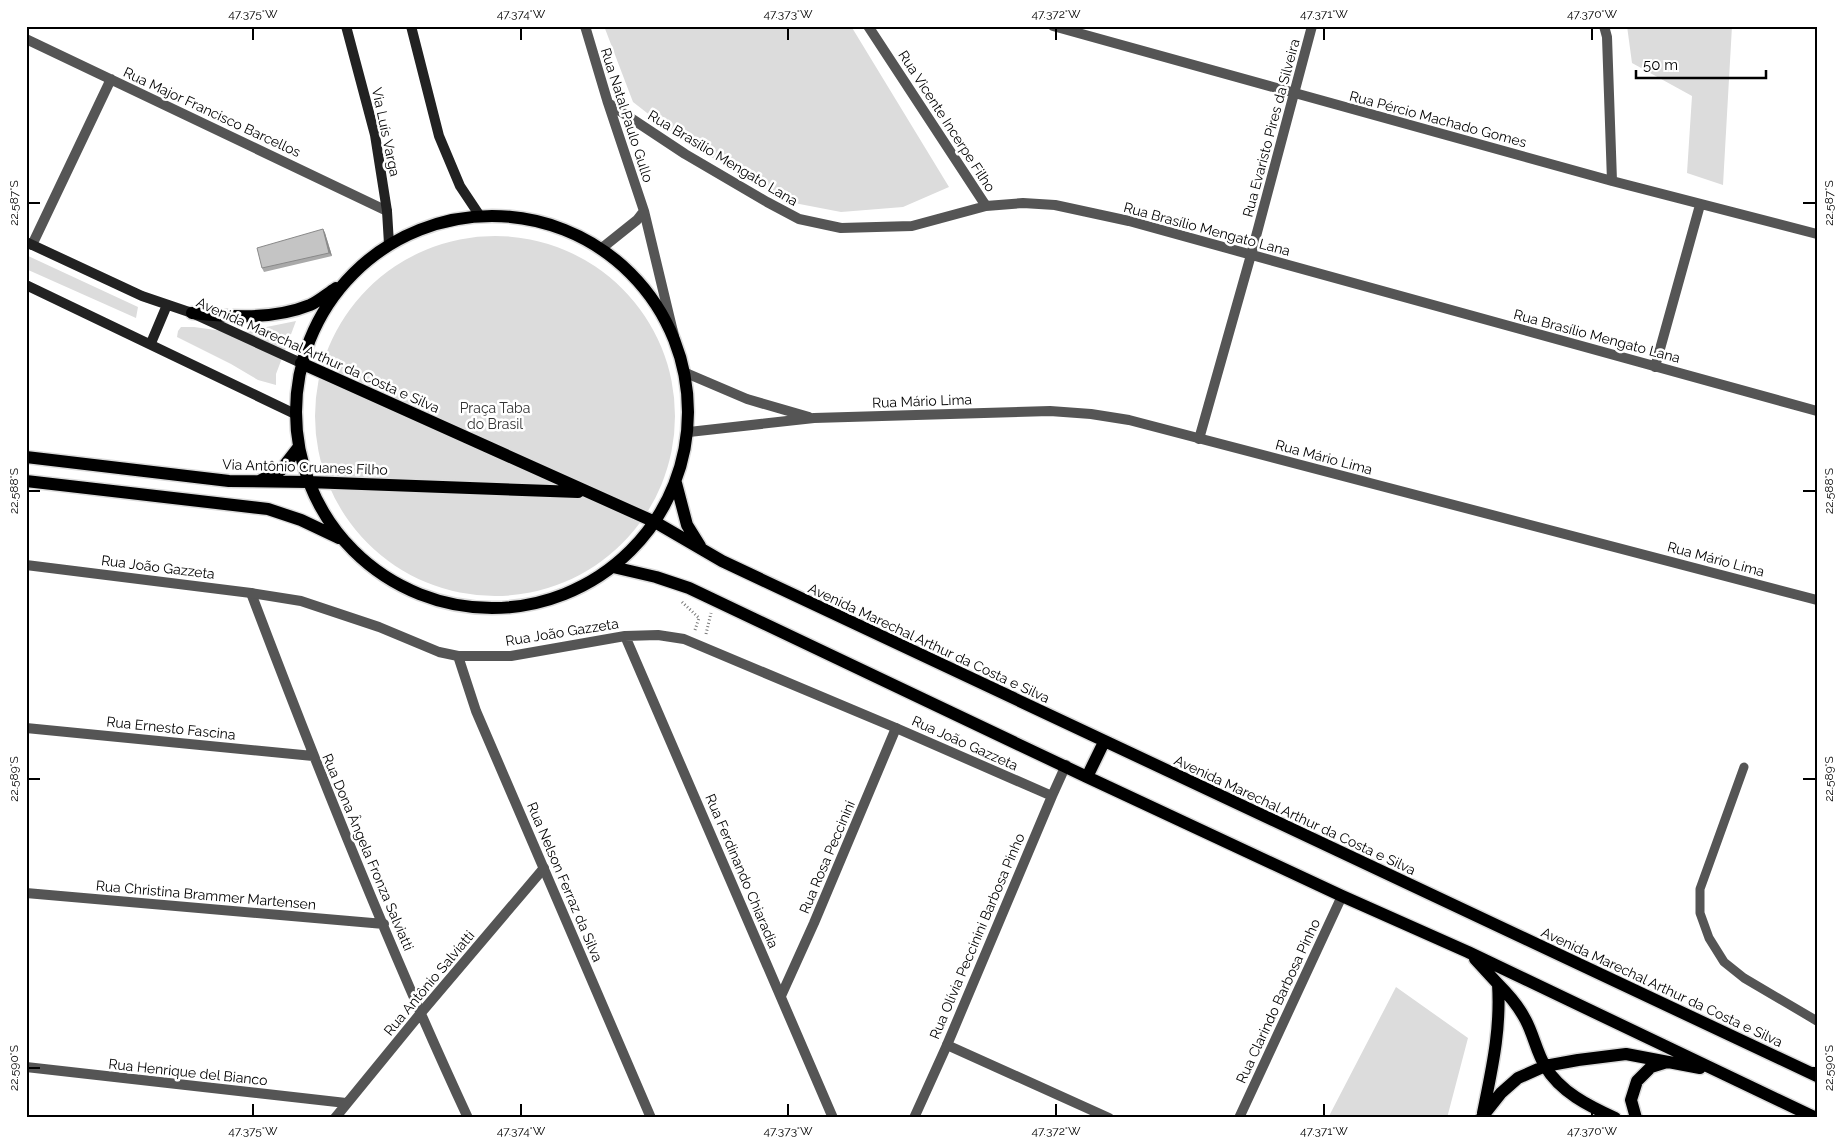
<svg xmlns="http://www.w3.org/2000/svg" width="1843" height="1144" font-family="Raleway,sans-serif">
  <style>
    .green { fill: #dcdcdc }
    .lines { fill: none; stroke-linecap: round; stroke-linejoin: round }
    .primary-casing { stroke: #dbdbdb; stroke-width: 15 }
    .path { stroke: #777; stroke-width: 3; stroke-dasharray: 1 2.5; stroke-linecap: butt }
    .service { stroke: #555; stroke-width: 9 }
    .minor { stroke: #555; stroke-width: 10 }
    .tertiary { stroke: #555; stroke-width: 10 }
    .secondary { stroke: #222; stroke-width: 10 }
    .primary { stroke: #000; stroke-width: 12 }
    .wall { fill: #a9a9a9 }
    .shaded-wall { fill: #898989 }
    .building { fill: #c4c4c4; stroke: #898989 }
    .ticks { fill: none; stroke: #000; stroke-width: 2 }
    .labels { text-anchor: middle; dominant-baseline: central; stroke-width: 5; stroke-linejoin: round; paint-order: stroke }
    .street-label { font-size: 14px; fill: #000; stroke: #fff }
    .park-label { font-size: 14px; fill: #333; stroke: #fff }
    .neatline { fill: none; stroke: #000; stroke-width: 2 }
    .ticks-label { font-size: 12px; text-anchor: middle; fill: #000 }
  </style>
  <rect width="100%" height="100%" fill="#fff"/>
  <path class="green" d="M604 26H851L949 187 903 207 841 212 789 202 683 141 633 102Z
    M1627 26H1732L1723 185 1687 173 1692 96 1632 63Z
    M315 416a180 180 0 1 1 360 0a180 180 0 1 1-360 0Z
    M26 255 138 307 136 318 26 269Z
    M296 321 276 374V385L258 380 231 364 177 337 178 331 181 327H194L237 333Z
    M1396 987 1468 1038 1447 1118H1328Z"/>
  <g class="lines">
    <g class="primary-casing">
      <path id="primary" d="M296 412a196 196 0 1 1 392 0a196 196 0 1 1-392 0Z
        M192 313C231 317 273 320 310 305 319 301 328 293 336 288
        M301 363 655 522 722 561 1817 1076
        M26 457 229 481 308 482 578 492
        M261 480 281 470 298 448
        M26 481 268 509 301 520 339 538
        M676 483 687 525 700 546
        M613 567 656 577 689 588 1087 777 1342 896 1468 952 1816 1118
        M1087 777 1104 742
        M1475 959 1498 984C1501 1030 1492 1068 1483 1113
        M1498 984C1508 994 1517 1004 1524 1017 1533 1032 1536 1051 1545 1066 1560 1092 1589 1106 1615 1118
        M1482 1117 1501 1093 1518 1078 1545 1066 1578 1060 1626 1054 1700 1068
        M1636 1118 1631 1100 1637 1081 1651 1067 1667 1062"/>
    </g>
    <path class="path" d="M682 602 699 618 695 630
      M706 634 711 613"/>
    <path class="service" d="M1744 767 1700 889V913L1709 938 1724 962 1744 978 1817 1021"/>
    <path class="minor" d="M585 26 608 103 644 211 674 336
      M868 26 986 206
      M1053 26 1612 181 1817 234
      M1604 26 1607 37 1612 181
      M26 39 387 211
      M608 103 685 154 767 202 799 219 841 228 912 226 986 206 1023 203 1055 205 1129 221 1817 411
      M32 245 111 79
      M602 248 637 220 644 211
      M1655 367 1700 205
      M1199 439 1251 255 1312 26
      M251 593C318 770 388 946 468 1118
      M26 728 313 756
      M26 893 384 924
      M781 996 814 923 896 728
      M947 1045 1109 1118
      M26 1067 346 1103
      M335 1118 420 1014 544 868
      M1239 1118 1342 896"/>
    <path class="tertiary" d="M686 373 747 399 809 417
      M689 432 814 418 1050 411 1091 414 1129 420 1817 600
      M26 565 251 593 301 601 379 627 439 652 458 656H511L625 636 658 635 684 639 896 728 1052 796
      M625 636 833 1118
      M458 656 476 711 651 1118
      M914 1118 947 1045 1052 796 1066 765"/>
    <path class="secondary" d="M346 26 375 135 387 211 389 244
      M411 26 439 136 460 186 480 216
      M26 242 142 296 192 313 301 363
      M26 285 295 414
      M151 343 167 305"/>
    <use href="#primary" class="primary"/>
  </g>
  <path class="wall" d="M323 229 325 233 332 256 264 272 262 268Z"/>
  <path class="shaded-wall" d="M323 229 325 233 332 256 329 253Z"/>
  <path class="building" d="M323 229 329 253 262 268 257 248Z"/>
  <path class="ticks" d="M253 28V40M521 28V40M788 28V40M1056 28V40M1324 28V40M1592 28V40M28 203H40M1803 203H1816M28 491H40M1803 491H1816M28 779H40M1803 779H1816M28 1068H40M1803 1068H1816M253 1104V1116M521 1104V1116M788 1104V1116M1056 1104V1116M1324 1104V1116M1592 1104V1116"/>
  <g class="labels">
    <g class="street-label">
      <text transform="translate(212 112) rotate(25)">Rua Major Francisco Barcellos</text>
      <text transform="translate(627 115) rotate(72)">Rua Natal Paulo Gullo</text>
      <text transform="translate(1438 119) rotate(15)">Rua Pércio Machado Gomes</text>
      <text transform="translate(947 121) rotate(57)">Rua Vicente Incerpe Filho</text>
      <text transform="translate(1271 128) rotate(-75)">Rua Evaristo Pires da Silveira</text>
      <text transform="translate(386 132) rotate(78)">Via Luís Varga</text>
      <text transform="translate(723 158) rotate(31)">Rua Brasílio Mengato Lana</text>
      <text transform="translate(1207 229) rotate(15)">Rua Brasílio Mengato Lana</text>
      <text transform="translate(1597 336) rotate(15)">Rua Brasílio Mengato Lana</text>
      <text transform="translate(318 355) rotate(24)">Avenida Marechal Arthur da Costa e Silva</text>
      <text transform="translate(922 401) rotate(-2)">Rua Mário Lima</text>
      <text transform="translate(1324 457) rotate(15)">Rua Mário Lima</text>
      <text transform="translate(305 467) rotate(2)">Via Antônio Cruanes Filho</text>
      <text transform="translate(1716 559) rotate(15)">Rua Mário Lima</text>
      <text transform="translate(158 567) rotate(7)">Rua João Gazzeta</text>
      <text transform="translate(562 632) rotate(-9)">Rua João Gazzeta</text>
      <text transform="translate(929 643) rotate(25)">Avenida Marechal Arthur da Costa e Silva</text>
      <text transform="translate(171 728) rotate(6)">Rua Ernesto Fascina</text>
      <text transform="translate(965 743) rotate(24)">Rua João Gazzeta</text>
      <text transform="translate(1295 815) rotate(25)">Avenida Marechal Arthur da Costa e Silva</text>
      <text transform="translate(368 852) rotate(67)">Rua Dona Ângela Fronza Salviatti</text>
      <text transform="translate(827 857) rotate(-67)">Rua Rosa Peccinini</text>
      <text transform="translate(742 871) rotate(67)">Rua Ferdinando Chiaradia</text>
      <text transform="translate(565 882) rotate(67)">Rua Nelson Ferraz da Silva</text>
      <text transform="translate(206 895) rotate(5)">Rua Christina Brammer Martensen</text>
      <text transform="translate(977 936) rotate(-67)">Rua Olívia Peccinini Barbosa Pinho</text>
      <text transform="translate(429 983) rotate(-50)">Rua Antônio Salviatti</text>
      <text transform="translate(1662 987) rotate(25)">Avenida Marechal Arthur da Costa e Silva</text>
      <text transform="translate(1278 1001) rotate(-65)">Rua Clarindo Barbosa Pinho</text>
      <text transform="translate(188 1072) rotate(6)">Rua Henrique del Bianco</text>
    </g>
    <g class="park-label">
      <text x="495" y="408">Praça Taba<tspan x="495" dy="16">do Brasil</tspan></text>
    </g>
  </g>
  <rect width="1843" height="1144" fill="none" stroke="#ffffff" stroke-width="55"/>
  <path d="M1636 70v8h130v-8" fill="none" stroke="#000000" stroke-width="2.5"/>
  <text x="1643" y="70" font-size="15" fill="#000000" stroke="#ffffff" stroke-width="4" paint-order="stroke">50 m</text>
  <rect x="28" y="28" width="1788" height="1088" class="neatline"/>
  <g class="ticks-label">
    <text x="253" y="18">47.375°W</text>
    <text x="521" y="18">47.374°W</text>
    <text x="788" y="18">47.373°W</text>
    <text x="1056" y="18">47.372°W</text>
    <text x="1324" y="18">47.371°W</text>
    <text x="1592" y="18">47.370°W</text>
    <text transform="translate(14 203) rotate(-90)" y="4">22.587°S</text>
    <text transform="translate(1829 203) rotate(-90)" y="4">22.587°S</text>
    <text transform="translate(14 491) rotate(-90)" y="4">22.588°S</text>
    <text transform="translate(1829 491) rotate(-90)" y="4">22.588°S</text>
    <text transform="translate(14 779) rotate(-90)" y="4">22.589°S</text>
    <text transform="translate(1829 779) rotate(-90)" y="4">22.589°S</text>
    <text transform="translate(14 1068) rotate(-90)" y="4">22.590°S</text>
    <text transform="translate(1829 1068) rotate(-90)" y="4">22.590°S</text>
    <text x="253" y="1135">47.375°W</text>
    <text x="521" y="1135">47.374°W</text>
    <text x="788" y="1135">47.373°W</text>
    <text x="1056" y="1135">47.372°W</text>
    <text x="1324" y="1135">47.371°W</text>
    <text x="1592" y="1135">47.370°W</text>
  </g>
</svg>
